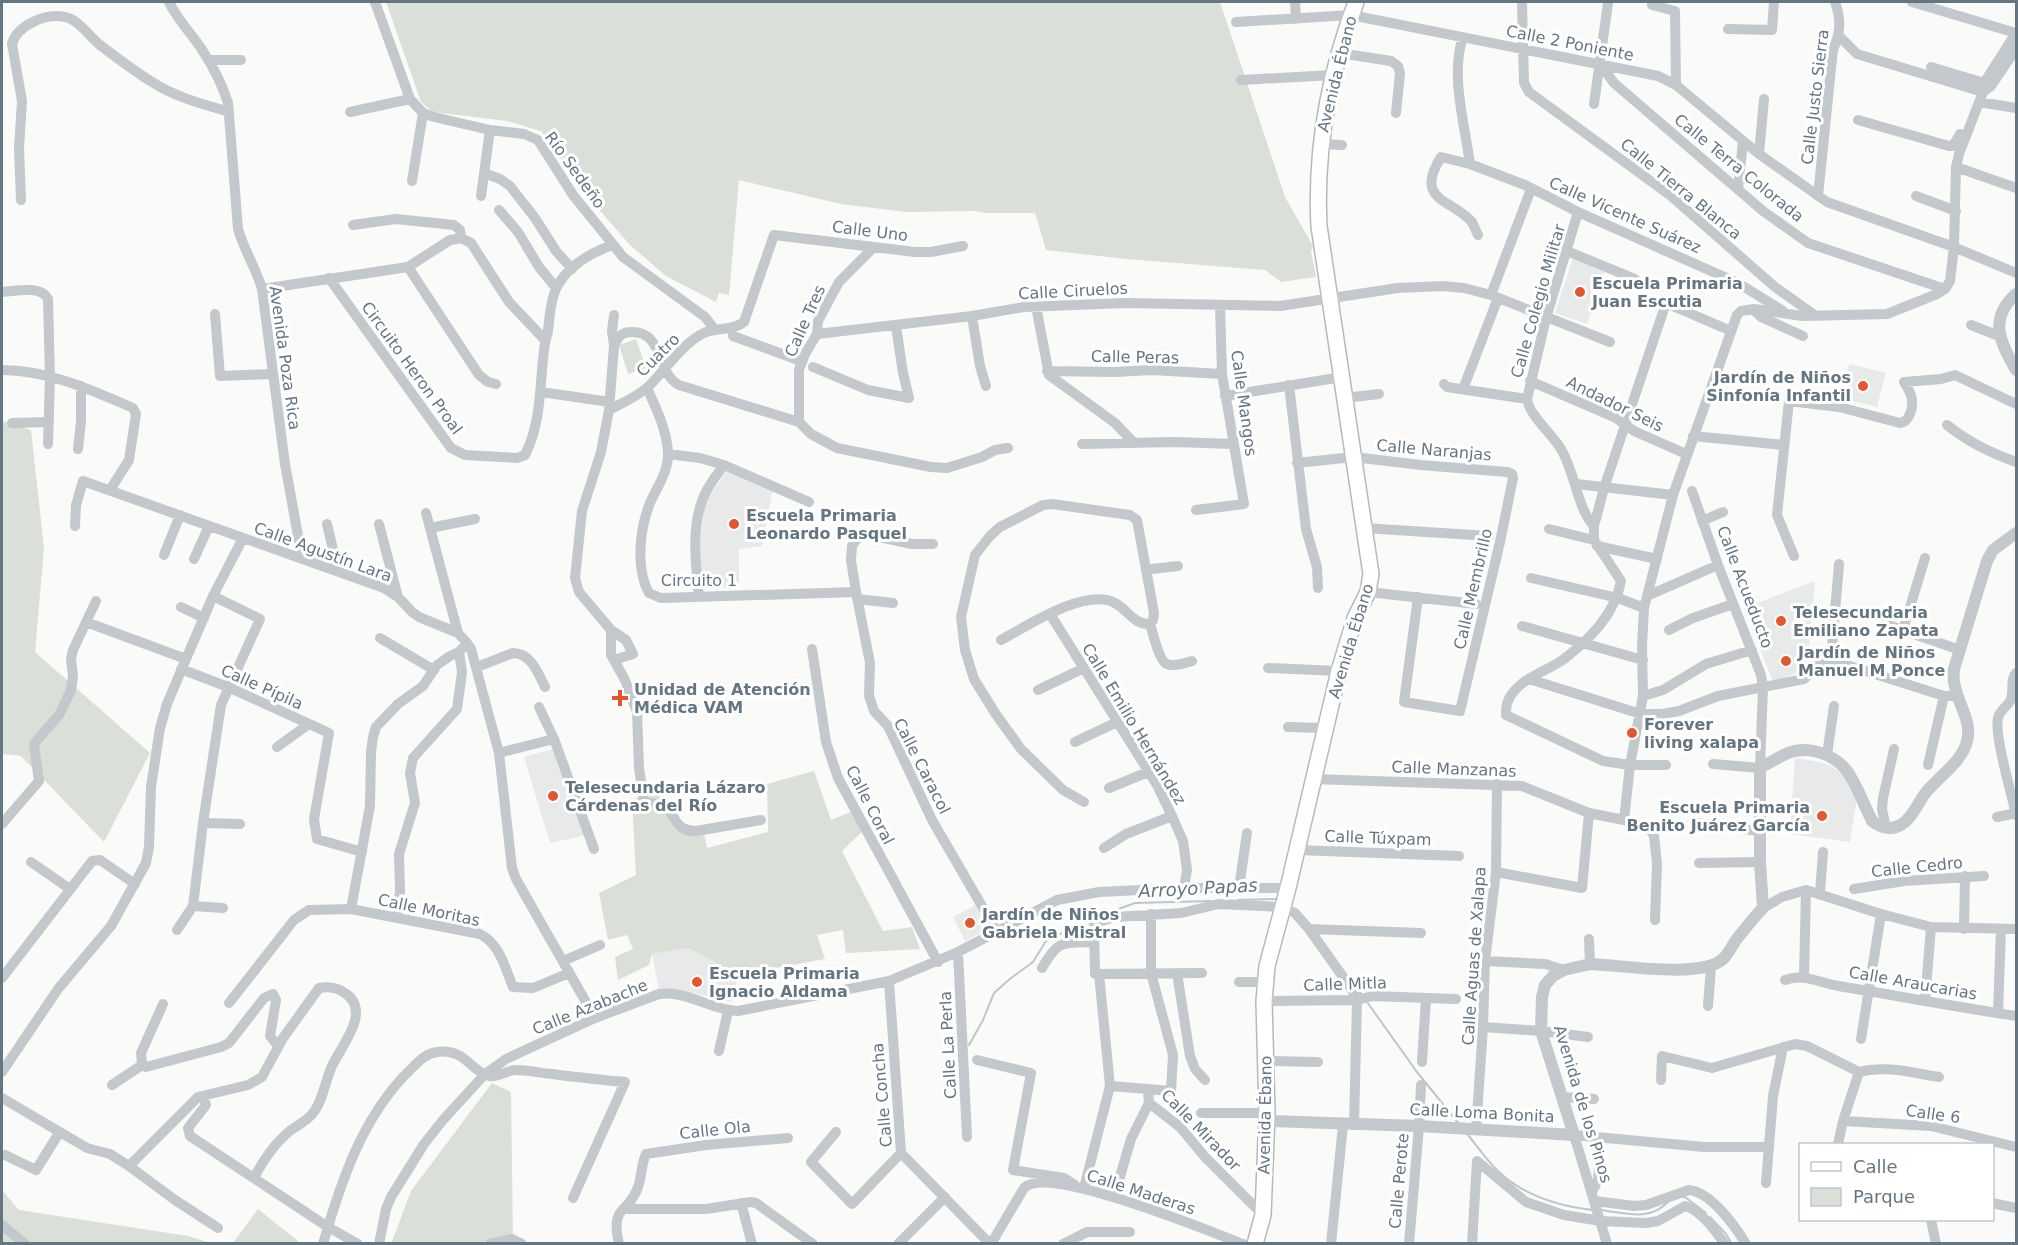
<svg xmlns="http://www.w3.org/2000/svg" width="2018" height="1245" font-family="'DejaVu Sans',sans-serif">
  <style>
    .built { fill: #e8e9e9 }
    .green { fill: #dadfd7 }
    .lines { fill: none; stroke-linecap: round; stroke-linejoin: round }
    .stream { stroke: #bbc7cb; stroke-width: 2 }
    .secondary-casing { stroke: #b3babf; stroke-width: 18 }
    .minor { stroke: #c3c8cc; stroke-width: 10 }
    .tertiary { stroke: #c3c8cc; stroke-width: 12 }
    .secondary { stroke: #fff; stroke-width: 15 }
    .poi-dot { fill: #e4572e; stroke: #fff; stroke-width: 2 }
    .labels { text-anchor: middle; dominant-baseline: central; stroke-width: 6; stroke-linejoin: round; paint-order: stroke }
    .street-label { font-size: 16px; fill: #657683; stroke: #fff }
    .poi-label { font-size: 16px; font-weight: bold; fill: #657683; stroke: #fff; text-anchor: start }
    .water-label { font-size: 18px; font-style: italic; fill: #60757c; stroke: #fff }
  </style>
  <rect width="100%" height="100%" fill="#fafaf8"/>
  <path class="built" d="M1573 258 1605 272 1587 324 1555 313Z
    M1849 364 1886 373 1877 407 1841 398Z
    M727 471 773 488 762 546 739 549V587L703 588 699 550 705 502Z
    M1815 581 1807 669 1773 682 1744 608Z
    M552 749 587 835 550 843 524 757Z
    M1795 758 1820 762 1831 766 1843 775 1857 798 1850 842 1790 834Z
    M976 905 988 929 965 941 953 917Z
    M689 948 738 975 732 1002 678 990 659 991 652 954Z"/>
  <path class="green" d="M386 2H1220L1285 197 1313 246 1311 252 1316 277 1281 282 1265 270 1126 259 1046 250 1035 213H986L974 211 906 212 841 204 739 180 729 295 719 293 716 302 666 276 629 244 584 192 541 131 507 121 433 112 421 102Z
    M636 339 646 368 628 374 619 345Z
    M2 421 31 430 44 548 35 652 150 753 104 842 21 756 2 754Z
    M814 771 831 820 855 810 864 830 842 851 883 931 912 927 920 949 846 953 843 930 817 935 825 959 738 975 689 948 652 954 649 965 618 980 615 957 633 949 627 935 608 940 599 893 636 875 632 799 658 794 677 822 703 828 707 848 768 832 767 784Z
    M492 1083 511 1092 513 1243 391 1244 411 1191Z
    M2 1190 19 1210 188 1236 210 1243H2Z
    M258 1209 298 1241 297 1243H233Z"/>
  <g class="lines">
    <path class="stream" d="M1238 900 1275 899
      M1102 915 1135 903 1211 901
      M1353 982 1362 995
      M1367 1002 1417 1072 1459 1124
      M969 1045 983 1020 994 993 1011 978 1033 962 1046 941 1091 919
      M1468 1135C1478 1147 1487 1161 1498 1171 1523 1195 1558 1206 1592 1210
      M1681 1197H1685L1706 1213
      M1600 1210C1626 1213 1648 1222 1668 1202
      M1710 1217 1726 1234 1732 1244"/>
    <g class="secondary-casing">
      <path id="secondary" d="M1255 1244 1263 1215 1267 1113 1264 1001 1267 966 1288 888 1339 671 1355 618 1368 592 1371 574 1319 226C1315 148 1329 74 1356 2"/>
    </g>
    <path class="minor" d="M169 2C177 19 190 32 201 48 212 65 222 83 228 103L238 229C244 250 256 268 262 289L285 464 302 558
      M375 2 410 99 423 113 434 117 490 130 524 134 538 140 573 195 623 257 705 317 715 330
      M1295 2 1296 19
      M1522 2 1524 83 1529 92 1671 196 1775 287 1816 316
      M1912 2 2016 33
      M1652 5 1675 11 1676 85
      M1236 22 1351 15 1658 76 1676 85 1759 154 1827 202 1954 247 2016 273
      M1728 29 1772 30 1774 2
      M1463 37C1450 74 1465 126 1470 164
      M1840 37 1857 54 1983 92
      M1339 53 1391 61 1398 66 1400 73 1396 113
      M208 60H241
      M1600 64 1614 83 1763 211 1808 243 1945 289
      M1931 67 1984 83
      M1241 80 1333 75
      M1983 92 1991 86 2016 49
      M1979 102 2016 108
      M1594 104 1608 3
      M350 112 410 99
      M1858 120 1949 146H1953L1960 134
      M1320 144 1342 145
      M1759 154 1764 99
      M1956 167 2016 188
      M484 173 500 179 510 186 535 218 556 251 572 269
      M412 181 423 113
      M1738 189 1743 141
      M481 196 490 130
      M1818 196 1833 49C1841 34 1841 18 1835 2
      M1916 196 1956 211
      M21 200 19 148 22 101 12 44C17 25 46 13 65 17 78 19 90 37 100 45 117 58 134 71 152 82 175 97 203 104 229 112
      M499 210 518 232 539 267 556 288
      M1578 212 1546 318 1527 399C1529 415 1552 434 1561 449 1575 472 1577 508 1594 526
      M353 225 396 219 454 225 460 230 461 238
      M1478 235C1476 231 1474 226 1472 222 1453 199 1413 202 1441 157L1470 164 1525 185 1578 212 1738 283 1783 311
      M1567 251 1635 279
      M408 267 479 375 488 382 496 384
      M329 278 451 448 465 455 517 458 525 455C543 419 539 381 545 343 546 338 548 334 548 330 550 316 550 301 556 289 566 267 591 253 612 245
      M262 289 408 267 450 240 461 238 471 243 509 302 545 340
      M2 292C15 291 41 285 48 299L50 377 48 444
      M1491 295 1531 189
      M1036 306 1049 375 1115 423 1134 443
      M1754 310 1761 317 1803 336
      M215 314 220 376 272 374
      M972 316 980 366 986 386
      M1971 325 1999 336
      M817 334 972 316 1024 307 1125 303 1280 306 1398 288 1443 286 1464 288 1491 295 1610 342
      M733 336 801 361
      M614 345 612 331 614 315
      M813 367 868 390 909 398 903 373 896 326
      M2 370C48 370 91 390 133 408L136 414 129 460 110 490
      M1047 371 1115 372 1152 370 1222 374
      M1530 381 1616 418 1634 431 1686 454
      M1444 384 1447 387 1527 399
      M1289 385 1306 529 1317 567 1318 588
      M647 388C656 408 668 432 668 455 668 472 657 487 650 503 640 528 635 568 649 593L661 598 856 592
      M1463 389 1498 298
      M541 392 610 402
      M1225 396 1342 377
      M1345 398 1379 394
      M609 410C622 403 639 396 650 385 666 369 680 347 700 335 714 326 731 332 744 322L774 235 915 252H931L963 246
      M799 422V370L805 354 817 334 818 321 839 282 874 247
      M12 423 49 422
      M1947 425C1970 443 1989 452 2016 462
      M1693 436 1784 445
      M1082 444 1174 442 1234 444
      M78 449 81 421V386
      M668 454 700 458 724 465 809 502
      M1297 463 1353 457 1421 465 1507 472 1512 474 1513 478 1500 542 1460 711 1404 702 1418 597
      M1576 484 1673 495
      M1692 491 1718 565 1761 675 1763 688 1760 768 1713 764
      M1196 510 1244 504 1222 374 1220 305
      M426 513 458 633
      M1702 521 1723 512
      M327 524 338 571
      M379 524 398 597
      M75 526 76 505 83 481 384 588 398 597 412 612 419 617 458 633 467 643 471 649 499 753 512 868 516 879 595 1018
      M430 528 475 519
      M1364 528 1489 536
      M1549 529 1594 540
      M933 544H912L870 535H862L856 540 852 546 851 560 856 592 870 663 869 696 874 711 888 726 932 820 997 932
      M1597 546 1657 559
      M164 555 180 515
      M1794 556 1777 515 1789 401 1839 407 1900 423C1909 422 1913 409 1912 400 1912 394 1907 387 1904 382L1941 379 1955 375 2016 404
      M194 559 209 526
      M1146 571 1152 569 1178 566
      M1531 578 1618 598 1644 608
      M1368 592 1476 604
      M1647 596 1718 565
      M699 597C696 566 691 531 702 501 706 488 716 476 724 465
      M857 599 893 603
      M181 607 204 618
      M1050 614 1157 785 1172 816 1183 841 1187 870 1184 888
      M86 622 186 659
      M1882 623 1960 650
      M1150 624C1153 633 1159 661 1167 664 1173 667 1185 663 1192 661
      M1522 626 1643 660
      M611 630V655L625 680 637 712 639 768 644 802C651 803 658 803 663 806 678 816 674 831 696 831L761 820
      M1669 630 1693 618 1733 604
      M1903 630 1925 558
      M380 638 434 670
      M1001 640C1027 626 1086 587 1115 603 1128 610 1134 625 1150 624
      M812 649 826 742 838 778 938 962
      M614 660 633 654 626 640 611 630 579 592 575 578 582 511 601 452 609 410 614 346C617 338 621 332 631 332 664 331 656 373 679 385L799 422 811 434 837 448 931 467 947 468 982 457 995 450 1008 448
      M1831 660 1839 564
      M477 667 513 653C531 653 538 673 545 687
      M1268 668 1339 671
      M181 669 228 687 329 733 314 819 317 839 362 852
      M2016 673C2010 679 2014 690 2011 699 2008 707 2000 709 1998 718 1994 736 2012 794 2016 815
      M1529 679 1641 714H1662L1679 711 1718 696 1804 679 1823 660H1831L1944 696H1957
      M1038 690 1084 668
      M1643 696 1663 690 1706 664 1752 650
      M539 707 554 739 594 849
      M1288 727 1325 728
      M1075 742 1117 722
      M277 747 309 724
      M499 753 554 739
      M1827 755 1834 706
      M1666 765H1630L1603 761 1506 715C1506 711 1506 705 1508 701 1517 679 1546 672 1564 659 1590 639 1615 614 1621 581L1594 540V526L1604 488 1666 303 1731 331
      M1928 765 1944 696
      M1313 779 1522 786 1589 813 1624 820 1645 827 1651 831 1654 836 1657 863 1655 920
      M1109 788 1148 772
      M1084 802 1063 790 1021 749 995 713 974 679 965 650 961 617 975 555 990 536 1000 527 1043 505 1052 504 1130 515 1137 520 1154 613 1153 620 1150 624
      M1997 817 2016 813
      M1624 820 1630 765 1643 696 1642 646 1644 608 1673 495 1737 315 1741 311 1754 309 1802 316 1887 314 1937 294 1945 289 1950 281 1954 247 1956 167 1959 154 1983 92 1984 83 2016 33
      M203 823 240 824
      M1697 823 1759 831
      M2 824 39 781 34 745 37 740 59 715 71 690 73 676 71 659 73 650 96 601
      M1886 828 1882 809 1883 798 1894 749
      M1104 848 1126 834 1172 816
      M1297 850 1459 856
      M31 862 70 889
      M1699 863 1760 862
      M1496 872 1582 888 1589 813
      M1239 888 1247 833
      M1854 889 1904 881 1984 876
      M1820 893 1823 852
      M193 906 223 908
      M1763 908 1782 897 1806 890 1881 914 1931 927 2016 929
      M351 909 370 806 371 752 373 737 376 727 398 704 423 686 437 665 450 656 459 652
      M397 918 400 891 399 854 415 803 410 773 413 758 457 709 462 672 459 652 467 643
      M1309 929 1421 933
      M1964 929 1965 876
      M177 930 193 906 203 823 221 705 260 619 213 596
      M1589 939 1590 964
      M958 952 967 1137
      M563 961 600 945
      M1485 961 1545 964 1564 970
      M1042 968C1059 939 1062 943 1094 942
      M1177 973 1190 1056 1195 1069 1205 1080
      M1202 973 1095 974 1094 923 1116 917 1181 913 1219 904 1282 907 1295 913 1309 929 1351 988 1357 1000 1354 1125
      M1804 977 1806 890
      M2 978 92 861 100 860 135 884
      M1785 980C1804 973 1820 983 1839 986 1898 996 1957 1007 2016 1016
      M889 981 901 1153 990 1244
      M1239 982H1265
      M1264 1001 1357 1000 1372 996 1456 999
      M1925 1001 1931 927
      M229 1003 294 920 309 910 351 909 480 934C500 944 505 968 513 987L533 988 569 973
      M163 1004 141 1053 142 1065 146 1067 221 1047 229 1043 264 998 273 994 276 1000 270 1036 278 1046
      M1708 1006 1711 967
      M1998 1013 2001 929
      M1483 1027 1541 1031 1588 1037
      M1861 1039 1881 914
      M719 1051 728 1011
      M977 1060 1031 1073 1013 1170 1064 1178 1075 1185
      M1266 1061 1318 1062
      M1422 1062 1426 999
      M2 1072 58 989 111 926 146 863 149 847 151 787 160 728 167 704 186 659 213 596 243 538
      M1661 1080 1662 1056 1712 1068 1795 1044 1807 1046 1859 1072C1885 1065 1913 1073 1939 1077
      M112 1085 142 1065
      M1110 1086 1171 1091 1173 1055 1151 973V914
      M1148 1090 1149 1103 1180 1127 1205 1157 1263 1215
      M203 1096 206 1105 188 1128 190 1136 328 1227 358 1244
      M1562 1097 1594 1099
      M2 1098 87 1148 110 1154 129 1166 175 1200 218 1228
      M1201 1113H1267
      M1843 1121 1931 1126 2016 1147
      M1476 1130 1483 1027 1485 961 1496 872 1497 784
      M836 1132 811 1162 852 1204 901 1153
      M1838 1144 1843 1121 1859 1072
      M5 1155 36 1170 59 1133
      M1477 1161 1526 1202 1564 1215 1601 1221 1646 1223 1658 1221 1685 1206C1700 1209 1716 1232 1725 1244
      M129 1166 198 1097 248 1085 262 1077 283 1038 319 988C329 986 337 987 345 993 372 1011 342 1045 332 1066 325 1081 323 1101 313 1113 307 1121 298 1125 291 1130 274 1144 264 1159 254 1178
      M1766 1183 1773 1096 1783 1047
      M1084 1188 1110 1086 1099 974
      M1592 1192 1598 1180 1600 1154
      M1114 1197 1131 1139 1149 1103
      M1595 1201 1634 1206 1646 1205 1689 1190C1711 1192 1735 1226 1746 1244
      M741 1203 752 1244
      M1992 1203 2016 1208
      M623 1209H706L751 1202 756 1203 813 1244
      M1931 1220 1936 1244
      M2 1225 25 1244
      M323 1244C341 1181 363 1115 411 1069 418 1062 426 1053 437 1052 465 1048 470 1071 489 1076 498 1078 507 1070 516 1070 528 1070 540 1073 552 1074 576 1077 601 1080 625 1082L573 1198
      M379 1244 386 1209 391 1197 424 1144 443 1120 485 1074 506 1059 595 1018 659 994C687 990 710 1010 738 1011L889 981 958 952 1057 900 1099 892 1184 888H1288
      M490 1244 512 1239 522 1244
      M619 1244C610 1203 628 1216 638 1187 642 1177 641 1164 646 1154L706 1145 788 1138
      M898 1244 945 1197
      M991 1244 1024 1188C1048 1164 1209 1231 1243 1244
      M1063 1244 1087 1232H1130
      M1331 1244 1343 1125
      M1409 1244 1419 1126 1421 1085
      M1472 1244 1477 1161
      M1607 1244 1574 1135 1704 1147H1768"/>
    <path class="tertiary" d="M2016 294C1988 319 2000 342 2016 370
      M1267 1121 1419 1126 1574 1135 1541 1031 1542 997 1545 985 1553 976 1564 970 1590 964C1621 965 1701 979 1723 959 1728 954 1732 946 1736 940 1745 929 1753 918 1763 908L1760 862V768C1769 763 1779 757 1788 753 1808 745 1834 754 1847 771 1857 785 1864 805 1872 821 1881 828 1892 831 1902 824 1911 819 1918 804 1924 795 1937 777 1962 763 1967 741 1974 718 1950 696 1954 669L1987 561 1993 550 2016 533"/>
    <use href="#secondary" class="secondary"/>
  </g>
  <g class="poi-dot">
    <circle cx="1580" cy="292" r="6"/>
    <circle cx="1863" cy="386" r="6"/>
    <circle cx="734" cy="524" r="6"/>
    <circle cx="1781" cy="621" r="6"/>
    <circle cx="1786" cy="661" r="6"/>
    <path d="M617 689h6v6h6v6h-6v6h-6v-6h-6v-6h6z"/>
    <circle cx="1632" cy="733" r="6"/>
    <circle cx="553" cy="796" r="6"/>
    <circle cx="1822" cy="816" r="6"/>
    <circle cx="970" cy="923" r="6"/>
    <circle cx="697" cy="982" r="6"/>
  </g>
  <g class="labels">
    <g class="street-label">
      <text transform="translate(1570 43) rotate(11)">Calle 2 Poniente</text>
      <text transform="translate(1337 74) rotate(-76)">Avenida Ébano</text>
      <text transform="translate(1815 97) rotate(-83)">Calle Justo Sierra</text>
      <text transform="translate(1739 168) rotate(39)">Calle Terra Colorada</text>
      <text transform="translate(575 170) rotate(54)">Río Sedeño</text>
      <text transform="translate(1681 189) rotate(39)">Calle Tierra Blanca</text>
      <text transform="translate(1625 215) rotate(24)">Calle Vicente Suárez</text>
      <text transform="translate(870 231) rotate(7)">Calle Uno</text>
      <text transform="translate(1073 291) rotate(-3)">Calle Ciruelos</text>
      <text transform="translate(1538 301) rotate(-74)">Calle Colegio Militar</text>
      <text transform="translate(805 321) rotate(-66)">Calle Tres</text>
      <text transform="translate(658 355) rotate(-45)">Cuatro</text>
      <text transform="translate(1135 357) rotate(1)">Calle Peras</text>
      <text transform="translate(285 358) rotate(82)">Avenida Poza Rica</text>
      <text transform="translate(412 368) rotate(54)">Circuito Heron Proal</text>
      <text transform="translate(1244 403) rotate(82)">Calle Mangos</text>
      <text transform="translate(1615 404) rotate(26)">Andador Seis</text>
      <text transform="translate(1434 450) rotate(5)">Calle Naranjas</text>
      <text transform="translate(323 552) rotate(20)">Calle Agustín Lara</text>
      <text x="699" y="580">Circuito 1</text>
      <text transform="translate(1745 587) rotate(69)">Calle Acueducto</text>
      <text transform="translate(1473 589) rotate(-77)">Calle Membrillo</text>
      <text transform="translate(1351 641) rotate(-73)">Avenida Ébano</text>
      <text transform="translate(262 687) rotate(24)">Calle Pípila</text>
      <text transform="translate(1134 724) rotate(59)">Calle Emilio Hernández</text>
      <text transform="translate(922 766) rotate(63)">Calle Caracol</text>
      <text transform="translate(1454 769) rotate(2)">Calle Manzanas</text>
      <text transform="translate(870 805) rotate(63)">Calle Coral</text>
      <text transform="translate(1378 838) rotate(2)">Calle Túxpam</text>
      <text transform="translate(1917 867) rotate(-6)">Calle Cedro</text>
      <text transform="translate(429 910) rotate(12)">Calle Moritas</text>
      <text transform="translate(1474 956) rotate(-86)">Calle Aguas de Xalapa</text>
      <text transform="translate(1913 983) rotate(10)">Calle Araucarias</text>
      <text transform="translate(1345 984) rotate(-2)">Calle Mitla</text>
      <text transform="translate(590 1007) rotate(-22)">Calle Azabache</text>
      <text transform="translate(948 1045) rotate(-93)">Calle La Perla</text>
      <text transform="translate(882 1095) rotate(-95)">Calle Concha</text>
      <text transform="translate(1583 1104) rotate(73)">Avenida de los Pinos</text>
      <text transform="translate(1482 1113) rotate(3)">Calle Loma Bonita</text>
      <text transform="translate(1933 1114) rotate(8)">Calle 6</text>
      <text transform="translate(1265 1115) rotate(-89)">Avenida Ébano</text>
      <text transform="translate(715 1130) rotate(-6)">Calle Ola</text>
      <text transform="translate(1201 1130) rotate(46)">Calle Mirador</text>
      <text transform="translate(1399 1181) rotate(-85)">Calle Perote</text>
      <text transform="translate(1141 1192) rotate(18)">Calle Maderas</text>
    </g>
    <g class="poi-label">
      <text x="1592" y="283">Escuela Primaria<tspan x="1592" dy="18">Juan Escutia</tspan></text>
      <text x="1851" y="377" text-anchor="end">Jardín de Niños<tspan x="1851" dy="18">Sinfonía Infantil</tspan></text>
      <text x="746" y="515">Escuela Primaria<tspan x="746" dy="18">Leonardo Pasquel</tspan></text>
      <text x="1793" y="612">Telesecundaria<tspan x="1793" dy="18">Emiliano Zapata</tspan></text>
      <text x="1798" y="652">Jardín de Niños<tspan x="1798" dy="18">Manuel M Ponce</tspan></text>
      <text x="634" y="689">Unidad de Atención<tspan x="634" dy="18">Médica VAM</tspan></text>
      <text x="1644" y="724">Forever<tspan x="1644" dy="18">living xalapa</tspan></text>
      <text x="565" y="787">Telesecundaria Lázaro<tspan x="565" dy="18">Cárdenas del Río</tspan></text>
      <text x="1810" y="807" text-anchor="end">Escuela Primaria<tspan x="1810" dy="18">Benito Juárez García</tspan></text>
      <text x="982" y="914">Jardín de Niños<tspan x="982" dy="18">Gabriela Mistral</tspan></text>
      <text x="709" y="973">Escuela Primaria<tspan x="709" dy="18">Ignacio Aldama</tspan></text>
    </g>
    <g class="water-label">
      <text transform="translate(1198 888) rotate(-3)">Arroyo Papas</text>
    </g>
  </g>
  <rect width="2018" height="1245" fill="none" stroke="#657683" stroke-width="6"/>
  <rect x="1799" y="1143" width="195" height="78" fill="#ffffff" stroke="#c1c8cd" stroke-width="1.5"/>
  <rect x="1811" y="1162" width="30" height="9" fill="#ffffff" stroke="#c1c8cd" stroke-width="1.5"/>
  <text x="1853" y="1173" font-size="18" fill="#657683">Calle</text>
  <rect x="1811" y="1188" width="30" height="18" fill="#dadfd7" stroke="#c1c8cd" stroke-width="1.5"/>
  <text x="1853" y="1203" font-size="18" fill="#657683">Parque</text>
</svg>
